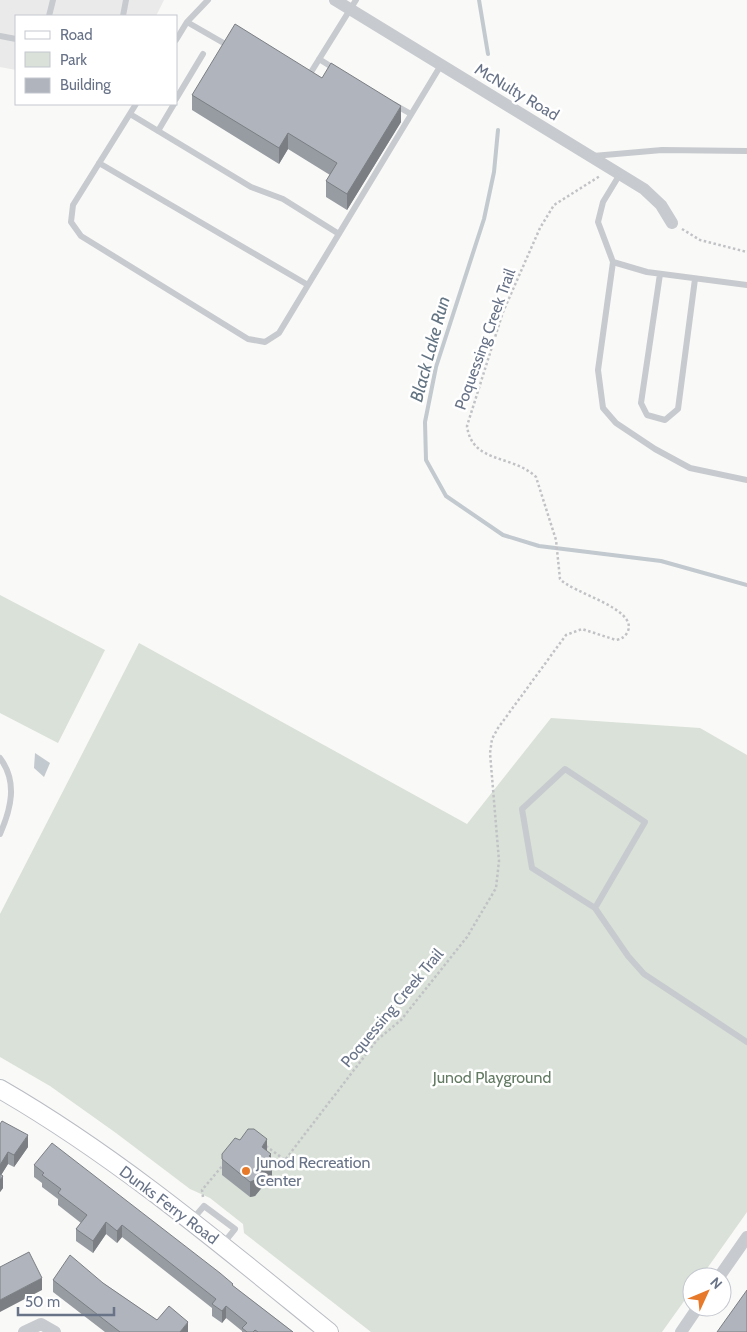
<svg xmlns="http://www.w3.org/2000/svg" width="747" height="1332" font-family="Cabin,sans-serif">
  <style>
    .built { fill: #eaeaea }
    .green { fill: #d9e1d8 }
    .water { fill: #c2c9cf }
    .lines { fill: none; stroke-linecap: round; stroke-linejoin: round }
    .stream { stroke: #c2c9cf; stroke-width: 4 }
    .secondary-casing { stroke: #b9bcc3; stroke-width: 20 }
    .path { stroke: #c1c2c5; stroke-width: 2.5; stroke-dasharray: 2.5 2.5; stroke-linecap: butt }
    .lane { stroke: #c7cace; stroke-width: 6 }
    .street { stroke: #c7cace; stroke-width: 12 }
    .secondary { stroke: #fff; stroke-width: 18 }
    .wall { fill: #979ca3 }
    .shaded-wall { fill: #7b7f84 }
    .building { fill: #b0b5bd; stroke: #7b7f84 }
    .poi-dot { fill: #e67a2a; stroke: #fff; stroke-width: 2 }
    .labels { text-anchor: middle; dominant-baseline: central; stroke-width: 5; stroke-linejoin: round; paint-order: stroke }
    .street-label { font-size: 16px; fill: #687388; stroke: #fff }
    .park-label { font-size: 16px; fill: #637a63; stroke: #fff }
    .poi-label { font-size: 16px; fill: #687388; stroke: #fff; text-anchor: start }
    .water-label { font-size: 18px; font-style: italic; fill: #637483; stroke: #fff }
  </style>
  <rect width="100%" height="100%" fill="#f9f9f7"/>
  <path class="built" d="M0 0H164L156 16H16V70L0 67Z"/>
  <path class="green" d="M0 595 105 650 58 743 0 713Z
    M139 643 467 824 551 718 700 728 747 755V1212L701 1277H692V1290L662 1332H371L244 1233 243 1224 210 1198 190 1189 116 1133 50 1086 0 1057V914Z"/>
  <path class="water" d="M35 753 50 763 44 777 34 768Z"/>
  <g class="lines">
    <path class="stream" d="M479 0 488 54
      M498 130 494 172 484 219 436 367 425 422 426 460 446 496 503 535 539 546 661 561 747 585"/>
    <g class="secondary-casing">
      <path id="secondary" d="M0 1089C118 1157 223 1246 329 1332"/>
    </g>
    <path class="path" d="M682 229 700 240 747 252
      M266 1146 285 1160 377 1040 401 1020 467 937 496 888 499 861 490 753 492 739 498 728 566 635 582 629 616 640C622 639 626 636 628 631 637 608 572 593 560 579L556 540 536 477C512 454 472 464 467 426L503 312 540 228 554 205 600 176
      M203 1197 202 1190 223 1165"/>
    <path class="lane" d="M49 16 53 0
      M123 16 126 0
      M187 22 227 45
      M0 36 16 39
      M176 40 187 22 208 0
      M319 59 335 69
      M308 77 356 0
      M176 99 203 54
      M136 104 73 205 71 222 81 236 248 339 265 342 279 333 441 65
      M395 105 411 114
      M130 114 251 187 283 199 339 234
      M158 131 174 104
      M593 156 662 150 747 151
      M99 163 308 285
      M620 174 603 202 598 222 613 262 598 370 603 408 616 423 655 449 690 468 747 480
      M613 262 647 272 747 285
      M660 274 641 403 647 415 665 420 678 409 695 279
      M0 758C18 782 11 809 0 834
      M595 908 645 822 565 769 522 809 532 868 595 908 628 956 644 974 747 1042
      M192 1220 204 1206 235 1229 222 1245"/>
    <path class="street" d="M335 0 644 189 661 205 672 223
      M719 1277 747 1237
      M24 1332 41 1324 55 1332
      M681 1332 698 1307"/>
    <use href="#secondary" class="secondary"/>
  </g>
  <path class="wall" d="M192 95 401 122 347 210 326 197V181L330 175 288 149 279 164 192 110Z
    M0 1124 28 1147 14 1167 8 1164 1 1175 3 1188 0 1192Z
    M267 1151 271 1158 272 1175 255 1196 250 1197 222 1175V1154Z
    M34 1165 233 1286 293 1332H242V1331L226 1318 222 1323 212 1316V1308L122 1237 117 1243 106 1234 93 1253 76 1241V1229L81 1223 58 1205V1199L42 1187V1183L34 1177Z
    M53 1280 103 1283 157 1320 188 1332H105L53 1292Z"/>
  <path class="shaded-wall" d="M401 106V122L347 210V194Z
    M288 133V149L279 164V148Z
    M28 1135V1147L14 1167V1155Z
    M267 1139V1155L262 1147Z
    M8 1152V1164L0 1177V1165Z
    M271 1154V1162L272 1159V1175L255 1196 250 1197V1182Z
    M3 1176V1188L0 1192V1180Z
    M106 1222V1234L93 1253V1241Z
    M122 1225V1237L117 1243V1231Z
    M42 1278V1290L0 1312V1300Z
    M226 1306V1318L222 1323V1311Z
    M188 1322V1332H180Z"/>
  <path class="building" d="M235 24 322 78 331 63 401 106 347 194 326 181 337 163 288 133 279 148 192 95Z
    M2 1121 28 1135 14 1155 8 1152 0 1165V1124Z
    M248 1129H254L267 1139 262 1147 271 1154 269 1156 272 1159 255 1180 250 1182 222 1159V1154L235 1138 240 1140Z
    M52 1143 220 1273 233 1284 232 1285 293 1332H258L255 1330 253 1332H247L242 1328 247 1323 226 1306 222 1311 212 1304 216 1299 122 1225 117 1231 106 1222 93 1241 76 1229 87 1215 58 1193 61 1189 42 1175 44 1173 34 1165Z
    M0 1174 3 1176 0 1180Z
    M29 1252 42 1278 0 1300V1267Z
    M70 1255 103 1283 157 1320 169 1306 188 1322 180 1332H120L53 1280Z
    M747 1290V1332H717Z"/>
  <circle class="poi-dot" cx="246" cy="1171" r="5"/>
  <g class="labels">
    <g class="street-label">
      <text transform="translate(517 92) rotate(31)">McNulty Road</text>
      <text transform="translate(485 339) rotate(-70)">Poquessing Creek Trail</text>
      <text transform="translate(392 1008) rotate(-50)">Poquessing Creek Trail</text>
      <text transform="translate(169 1205) rotate(37)">Dunks Ferry Road</text>
    </g>
    <g class="park-label">
      <text x="492" y="1077">Junod Playground</text>
    </g>
    <g class="poi-label">
      <text x="256" y="1162">Junod Recreation<tspan x="256" dy="18">Center</tspan></text>
    </g>
    <g class="water-label">
      <text transform="translate(430 349) rotate(-75)">Black Lake Run</text>
    </g>
  </g>
  <rect x="15" y="15" width="162" height="90" fill="#ffffff" stroke="#c3c7cf"/>
  <rect x="25" y="31" width="25" height="8" fill="#ffffff" stroke="#c3c7cf"/>
  <text x="60" y="40" font-size="15" fill="#687388">Road</text>
  <rect x="25" y="52" width="25" height="15" fill="#d9e1d8" stroke="#c3c7cf"/>
  <text x="60" y="65" font-size="15" fill="#687388">Park</text>
  <rect x="25" y="78" width="25" height="15" fill="#b0b5bd" stroke="#c3c7cf"/>
  <text x="60" y="90" font-size="15" fill="#687388">Building</text>
  <g transform="translate(707 1292) rotate(46)"><circle r="24" fill="#ffffff" stroke="#c3c7cf"/>
  <path d="M0-4L9 19L0 12L-9 19Z" fill="#e67a2a"/>
  <text y="-8" font-size="14" font-weight="bold" text-anchor="middle" fill="#687388">N</text>
  </g>
  <path d="M18 1307v8h96v-8" fill="none" stroke="#687388" stroke-width="2.5"/>
  <text x="25" y="1307" font-size="15" fill="#687388" stroke="#ffffff" stroke-width="4" paint-order="stroke">50 m</text>
</svg>
